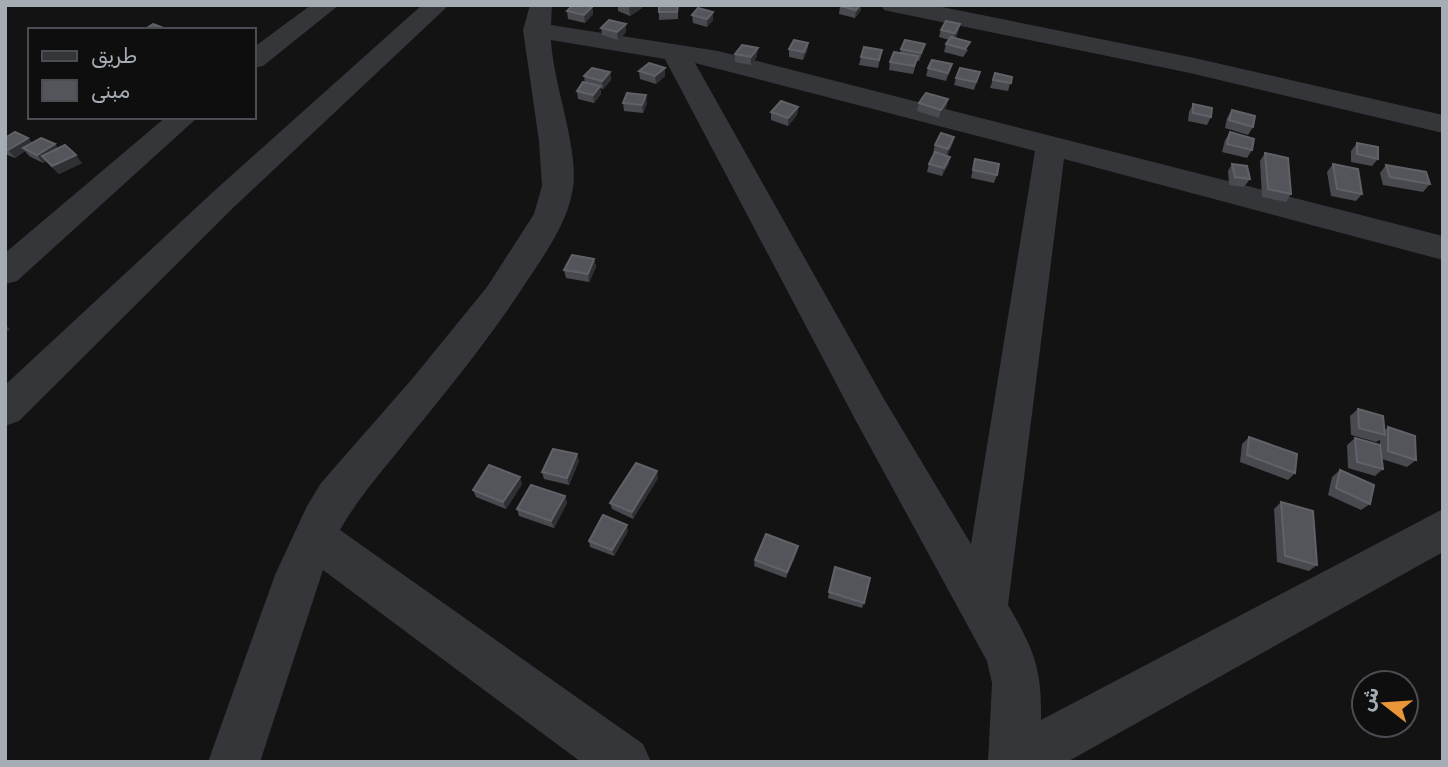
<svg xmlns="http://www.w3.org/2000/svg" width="1448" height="767" font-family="Rubik,'Noto Naskh Arabic',sans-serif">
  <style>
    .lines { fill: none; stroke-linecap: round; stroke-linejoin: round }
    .street { fill: #343639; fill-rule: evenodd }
    .wall { fill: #494a4f }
    .shaded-wall { fill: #2f3033 }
    .building { fill: #53555a; stroke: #606268; stroke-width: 2 }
  </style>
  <rect width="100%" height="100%" fill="#131314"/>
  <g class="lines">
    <path class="street" d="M311 5H339L263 66 254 68V47Z
      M422 5H449L235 206 19 421 5 426V385L213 192Z
      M530 5H552L551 25 718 51 1443 236V260L1064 159 1008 605C1034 650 1042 668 1041 720L1443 509V552L1067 762H988L992 683 987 661 856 421 665 59 551 40C553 84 579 148 573 188 568 221 547 251 529 278 493 334 452 385 410 436 386 467 359 496 340 530L643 744 651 762H581L323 570 260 762H208L275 575 307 506 321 483 412 379 487 287 534 214 542 186 539 141 523 30ZM695 63 1035 151 971 544 884 399Z
      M881 5H932L1190 57 1443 115V133L1190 73 893 12 884 10Z
      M166 117H198L17 281 5 284V253Z"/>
  </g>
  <path class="wall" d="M618 5H642V8L630 16 618 11Z
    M678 5V19L659 20V12Z
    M840 6 861 10 855 18 839 14Z
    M592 7 593 14 585 23 568 19 567 11Z
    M692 15 713 20 707 27 693 23Z
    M960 24 958 32 955 39 968 50 963 57 944 52 946 44 949 40 939 37 941 30Z
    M601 28 626 32 618 40 602 35Z
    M808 43 807 51 803 60 789 57V49Z
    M901 49 923 51 919 61H917L913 74 889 70 890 62 900 53Z
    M882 50 878 68 859 65 861 57Z
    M735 54 757 56 751 65 735 62Z
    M952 64 946 81 926 76 928 68Z
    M639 71 665 76 656 84 640 79Z
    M610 72 611 80 603 89 600 88 601 94 594 103 578 99 577 91 585 83 584 76Z
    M980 72 974 90 954 85 956 78Z
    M995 73 1012 77 1008 91 990 88Z
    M948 99 946 107 939 118 917 111 919 103Z
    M623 103H647L643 113 624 111Z
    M1193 104 1211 117 1207 125 1188 121 1189 112Z
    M798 107 797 115 788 126 771 120V112Z
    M1232 110 1253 127 1248 135 1225 128 1227 118Z
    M1230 132 1252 150 1247 158 1222 152 1225 140Z
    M954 137 952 145 947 156 950 157 948 165 942 176 927 172 929 164 935 153H933L935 145Z
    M5 138H28L32 143 59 148 82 163 59 174 46 161 43 163 29 156 25 151 15 158 5 154Z
    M1357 143 1378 159 1372 166 1351 162V151Z
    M1265 153 1291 194 1286 202 1262 197 1260 161Z
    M975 159 997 175 994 183 971 178Z
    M1232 164 1250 179 1244 187 1229 185 1228 171Z
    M1333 164 1362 194 1356 201 1331 196 1327 172Z
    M1386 165 1430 184 1423 192 1383 185 1380 173Z
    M594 259 596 267 589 282 566 278 564 270Z
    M1358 409 1384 431 1388 427 1416 460 1407 467 1382 459 1383 469 1375 476 1348 468 1347 445 1355 438 1380 445V440L1376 442 1351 435 1350 416Z
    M1249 437 1295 473 1288 480 1240 462 1242 444Z
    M579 461 569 485 544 479 542 472Z
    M1340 470 1370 504 1361 510 1328 495 1332 477Z
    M658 478 633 519 612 509 610 503Z
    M522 484 506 509 476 497 473 490Z
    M565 496 567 503 554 528 519 516 517 509Z
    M1281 502 1317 565 1309 571 1277 562 1274 509Z
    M628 531 614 556 590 547 589 541Z
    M797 552 786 578 754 566 755 560Z
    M835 567 864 603 862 608 828 598Z"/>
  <path class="shaded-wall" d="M634 5H642V8L630 16 629 8Z
    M860 5H861V10L855 18 856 10Z
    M592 7 593 14 585 23 584 15Z
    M713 12V20L707 27V19Z
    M626 24V32L618 40 617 32Z
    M960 24 958 32 953 41 955 33Z
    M808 43 807 51 803 60 804 52Z
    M758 48 757 56 751 65V57Z
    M665 68V76L656 84 655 76Z
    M610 72 611 80 603 89 602 81Z
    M600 86 601 94 594 103 593 95Z
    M646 95 647 103 643 113 642 105Z
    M948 99 946 107 939 118 941 110Z
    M798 107 797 115 788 126V118Z
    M954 137 952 145 946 157 948 149Z
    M28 138 35 146 23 148 25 151 15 158 8 150Z
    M55 144 61 152 42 156 46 161 43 163 37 155Z
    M76 155 82 163 59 174 52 166Z
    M950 157 948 165 942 176 944 168Z
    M594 259 596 267 589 282 588 274Z
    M5 325 10 329 5 333Z
    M577 454 579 461 569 485 567 478Z
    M657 471 658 478 633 519 632 512Z
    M520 477 522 484 506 509 503 502Z
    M565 496 567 503 554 528 551 521Z
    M627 525 628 531 614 556 612 550Z
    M798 546 797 552 786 578 787 572Z"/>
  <path class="building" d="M573 5H586L592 7 584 15 567 11Z
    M659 5H678L677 12H659Z
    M841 5H860L856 10 840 6Z
    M698 8 713 12 707 19 692 15Z
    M609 20 626 24 617 32 601 28Z
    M946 21 960 24 955 33 941 30Z
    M153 24 166 29 144 30Z
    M951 37 970 42 965 49 946 44Z
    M794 40 808 43 804 52 789 49Z
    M905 40 925 44 921 53 901 49Z
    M742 45 758 48 751 57 735 54Z
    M864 47 882 50 879 60 861 57Z
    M894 52 918 56 914 66 890 62Z
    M932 60 952 64 948 73 928 68Z
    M649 63 665 68 655 76 639 71Z
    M592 68 610 72 602 81 584 76Z
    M960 68 980 72 976 82 956 78Z
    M995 73 1012 77 1011 83 993 80Z
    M583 82 600 86 593 95 577 91Z
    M627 93 646 95 642 105 623 103Z
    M926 93 948 99 941 110 919 103Z
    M781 101 798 107 788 118 771 112Z
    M1193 104 1212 108 1211 117 1193 113Z
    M1232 110 1255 116 1253 127 1229 120Z
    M15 132 28 138 8 150 5 149V138Z
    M1230 132 1254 139 1252 150 1227 144Z
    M941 133 954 137 948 149 935 145Z
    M41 138 55 144 37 155 23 148Z
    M1357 143 1378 147V159L1357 154Z
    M65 145 76 155 52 166 42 156Z
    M935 152 950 157 944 168 929 164Z
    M1265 153 1288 158 1291 194 1268 189Z
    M975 159 999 164 997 175 973 170Z
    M1232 164 1247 166 1250 179 1235 177Z
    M1333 164 1358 169 1362 194 1337 189Z
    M1386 165 1426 172 1430 184 1390 177Z
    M572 255 594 259 588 274 564 270Z
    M1358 409 1383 416 1385 435 1359 428Z
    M1388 427 1415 436 1416 460 1388 451Z
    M1249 437 1297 454 1295 473 1247 455Z
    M1355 438 1380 445 1383 469 1357 462Z
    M553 449 577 454 567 478 542 472Z
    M636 463 657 471 632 512 610 503Z
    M489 465 520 477 503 502 473 490Z
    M1340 470 1374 485 1370 504 1336 488Z
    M531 485 565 496 551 521 517 509Z
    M1281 502 1313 511 1317 565 1285 556Z
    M603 515 627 525 612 550 589 541Z
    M766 534 798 546 787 572 755 560Z
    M835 567 870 578 864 603 829 592Z"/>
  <rect width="1448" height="767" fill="none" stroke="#a5acb4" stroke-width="14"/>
  <rect x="28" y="28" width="228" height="91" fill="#0e0e0f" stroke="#4a4d51" stroke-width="2"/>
  <rect x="42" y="51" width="35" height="10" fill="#343639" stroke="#4a4d51" stroke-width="2"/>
  <text x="91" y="63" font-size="21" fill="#a5acb4">طريق</text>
  <rect x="42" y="80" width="35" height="21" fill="#53555a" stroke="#4a4d51" stroke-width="2"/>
  <text x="91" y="98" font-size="21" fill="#a5acb4">مبنى</text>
  <g transform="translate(1385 704) rotate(287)"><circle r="33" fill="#0e0e0f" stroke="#4a4d51" stroke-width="2"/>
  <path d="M0-5L12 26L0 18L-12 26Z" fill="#e89637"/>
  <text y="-10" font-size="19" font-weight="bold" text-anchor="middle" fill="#a5acb4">ش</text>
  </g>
</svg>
